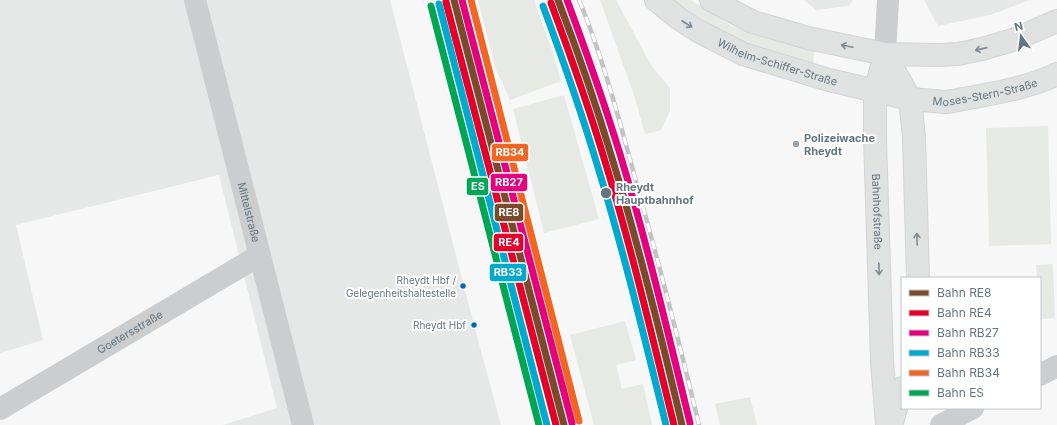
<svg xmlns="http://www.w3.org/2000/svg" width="1057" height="425" font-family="Inter,sans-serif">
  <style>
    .built { fill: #e6e7e7 }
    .green { fill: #e6e9e4 }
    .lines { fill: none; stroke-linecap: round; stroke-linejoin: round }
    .major-casing { stroke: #d3d4d5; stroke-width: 24 }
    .minor { stroke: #cccdce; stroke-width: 22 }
    .major { stroke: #e0e1e1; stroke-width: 22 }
    .rail-casing { stroke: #c1c3c4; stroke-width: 4.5 }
    .rail { stroke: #fff; stroke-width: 3; stroke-dasharray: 9; stroke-linecap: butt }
    .rail-1-casing { stroke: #fff; stroke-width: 10 }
    .rail-2-casing { stroke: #fff; stroke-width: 10 }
    .rail-3-casing { stroke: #fff; stroke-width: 10 }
    .rail-4-casing { stroke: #fff; stroke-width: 10 }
    .rail-5-casing { stroke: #fff; stroke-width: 10 }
    .rail-6-casing { stroke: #fff; stroke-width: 10 }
    .rail-1 { stroke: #7a4b2a; stroke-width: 7 }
    .rail-2 { stroke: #e4002b; stroke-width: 7 }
    .rail-3 { stroke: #e5007d; stroke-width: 7 }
    .rail-4 { stroke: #00a9ce; stroke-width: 7 }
    .rail-5 { stroke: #f26522; stroke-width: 7 }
    .rail-6 { stroke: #00a651; stroke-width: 7 }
    .oneway { stroke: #7c8b94 }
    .poi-dot { fill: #97a2aa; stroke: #fff; stroke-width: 1.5 }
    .stop-dot { fill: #637581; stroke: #fff; stroke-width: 1.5 }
    .bus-dot { fill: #0065bd; stroke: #fff; stroke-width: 1.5 }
    .labels { text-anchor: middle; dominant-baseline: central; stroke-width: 4; stroke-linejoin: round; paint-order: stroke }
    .bus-label { font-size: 10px; fill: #637581; stroke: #fff; text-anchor: end }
    .street-label { font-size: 11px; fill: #637581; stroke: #fff }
    .poi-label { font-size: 11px; font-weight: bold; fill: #637581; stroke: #fff; text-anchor: start }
    .stop-label { font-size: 11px; font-weight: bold; fill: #637581; stroke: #fff; text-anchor: start }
    .line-badge { stroke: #fff; stroke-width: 1.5 }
    .badge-label { font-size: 11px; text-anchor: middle; font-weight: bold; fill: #fff }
  </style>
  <rect width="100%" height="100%" fill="#f7f7f7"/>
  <path class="built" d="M0 0H390L474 325 501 425H223L277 408 219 175 16 225 43 340 0 353Z
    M804 0H853L849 6 816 10Z
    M924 0H1030L990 15 938 26Z"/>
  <path class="green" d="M478 0H534L553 53 561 81 510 100 496 70Z
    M600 0H616L651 65 670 88V111L661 130 645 134 634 95Z
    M673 0H691L730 25 763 36 814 51 813 66 753 45 701 23Z
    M564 95 599 219 544 233 513 109Z
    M1048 126 1051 244 989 246 986 128Z
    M1053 264 1055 318 1040 319V278H1037L1036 265Z
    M625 321 636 360 616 365 622 389 643 384 652 425H594L570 335Z
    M750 397 757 425H720L715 404Z"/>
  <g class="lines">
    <g class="major-casing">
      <g id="major">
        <path id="s3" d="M656 0 678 18 698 31 743 54 829 80 910 99 946 102 953 101C988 94 1024 90 1057 74"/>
        <path d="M711 0 753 22 808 38 885 54 940 55 958 54 982 49 1013 40 1057 21"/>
        <path id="s4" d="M885 54 875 92V139L882 361 887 425"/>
        <path d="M885 54 910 99 914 137 918 278"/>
        <path d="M892 422 902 388"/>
      </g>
    </g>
    <g class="minor">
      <path id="s1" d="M195 0 303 425"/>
      <path d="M885 54 888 0"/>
      <path d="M1040 375 1057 366"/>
      <path id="s2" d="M0 409 260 255"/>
      <path d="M941 425 973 408"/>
    </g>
    <use href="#major" class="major"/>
    <g class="rail-casing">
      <path id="rail" d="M579 0C604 60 620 123 637 185 659 264 680 345 699 425"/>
    </g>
    <use href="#rail" class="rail"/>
    <g class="rail-1-casing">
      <path id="rail-1" d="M454 0 564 425
        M558 0C578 52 596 104 612 158 639 246 661 335 682 425"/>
    </g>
    <g class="rail-2-casing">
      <path id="rail-2" d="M446 2 556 425
        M551 3C570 54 588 105 604 158 631 246 652 336 674 425"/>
    </g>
    <g class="rail-3-casing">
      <path id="rail-3" d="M462 0 572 423
        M567 0C586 51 604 102 620 154 647 243 668 333 690 423"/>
    </g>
    <g class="rail-4-casing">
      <path id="rail-4" d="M439 4 547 425
        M543 6C562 57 580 108 596 161 623 248 644 336 666 425"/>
    </g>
    <g class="rail-5-casing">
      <path id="rail-5" d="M471 0 579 421"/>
    </g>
    <g class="rail-6-casing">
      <path id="rail-6" d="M431 6 539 425"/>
    </g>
    <use href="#rail-1" class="rail-1"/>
    <use href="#rail-2" class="rail-2"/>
    <use href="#rail-3" class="rail-3"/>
    <use href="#rail-4" class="rail-4"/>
    <use href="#rail-5" class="rail-5"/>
    <use href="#rail-6" class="rail-6"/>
  </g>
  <defs><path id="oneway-shaft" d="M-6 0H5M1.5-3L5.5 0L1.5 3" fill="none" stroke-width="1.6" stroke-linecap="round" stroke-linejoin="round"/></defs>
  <g class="oneway">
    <use href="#oneway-shaft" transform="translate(687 24) rotate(33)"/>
    <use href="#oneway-shaft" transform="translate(847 46) rotate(-168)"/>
    <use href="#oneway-shaft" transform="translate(981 49) rotate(167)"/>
    <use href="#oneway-shaft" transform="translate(917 239) rotate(-92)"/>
    <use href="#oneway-shaft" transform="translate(879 269) rotate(88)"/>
  </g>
  <circle class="poi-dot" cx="796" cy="144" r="4"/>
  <circle class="stop-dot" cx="606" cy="193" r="6"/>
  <g class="bus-dot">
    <circle cx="463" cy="286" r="3.5"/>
    <circle cx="474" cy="325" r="3.5"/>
  </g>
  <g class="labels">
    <g class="bus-label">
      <text x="456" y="280">Rheydt Hbf /<tspan x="456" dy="13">Gelegenheitshaltestelle</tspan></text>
      <text x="466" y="325">Rheydt Hbf</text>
    </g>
    <g class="street-label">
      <text stroke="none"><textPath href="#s3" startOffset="138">Wilhelm-Schiffer-Straße</textPath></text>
      <text stroke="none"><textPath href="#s3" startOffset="352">Moses-Stern-Straße</textPath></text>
      <text stroke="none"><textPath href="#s1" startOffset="219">Mittelstraße</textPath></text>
      <text stroke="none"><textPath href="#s4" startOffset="159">Bahnhofstraße</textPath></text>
      <text stroke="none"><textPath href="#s2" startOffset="151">Goetersstraße</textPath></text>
    </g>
    <g class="poi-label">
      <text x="804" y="138">Polizeiwache<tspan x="804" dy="13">Rheydt</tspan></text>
    </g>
    <g class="stop-label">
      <text x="616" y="187">Rheydt<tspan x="616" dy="13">Hauptbahnhof</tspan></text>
    </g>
  </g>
  <g class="line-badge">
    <rect x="491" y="143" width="38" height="19" rx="4" fill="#f26522"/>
    <rect x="490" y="173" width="38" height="19" rx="4" fill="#e5007d"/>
    <rect x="466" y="177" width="23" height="19" rx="4" fill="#00a651"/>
    <rect x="494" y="203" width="30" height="19" rx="4" fill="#7a4b2a"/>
    <rect x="493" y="233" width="31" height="19" rx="4" fill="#e4002b"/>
    <rect x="489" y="263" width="38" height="19" rx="4" fill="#00a9ce"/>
  </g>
  <g class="badge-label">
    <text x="510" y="156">RB34</text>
    <text x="509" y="186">RB27</text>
    <text x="478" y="190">ES</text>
    <text x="509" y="216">RE8</text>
    <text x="509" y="246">RE4</text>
    <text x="508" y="276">RB33</text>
  </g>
  <rect x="901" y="277" width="140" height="132" fill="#ffffff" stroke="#c1c8cd"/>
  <rect x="909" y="290" width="20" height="6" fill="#7a4b2a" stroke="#c1c8cd"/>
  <text x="937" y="297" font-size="12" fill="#637581">Bahn RE8</text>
  <rect x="909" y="310" width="20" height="6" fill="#e4002b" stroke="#c1c8cd"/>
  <text x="937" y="317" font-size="12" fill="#637581">Bahn RE4</text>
  <rect x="909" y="330" width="20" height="6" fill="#e5007d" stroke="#c1c8cd"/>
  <text x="937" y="337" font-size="12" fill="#637581">Bahn RB27</text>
  <rect x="909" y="350" width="20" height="6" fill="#00a9ce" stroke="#c1c8cd"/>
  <text x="937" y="357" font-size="12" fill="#637581">Bahn RB33</text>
  <rect x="909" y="370" width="20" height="6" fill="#f26522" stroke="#c1c8cd"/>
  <text x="937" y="377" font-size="12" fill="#637581">Bahn RB34</text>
  <rect x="909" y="390" width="20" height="6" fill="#00a651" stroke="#c1c8cd"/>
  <text x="937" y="397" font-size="12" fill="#637581">Bahn ES</text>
  <g transform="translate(1021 36) rotate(346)" stroke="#ffffff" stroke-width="3" paint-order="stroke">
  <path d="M0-3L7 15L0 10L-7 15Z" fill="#637581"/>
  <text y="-6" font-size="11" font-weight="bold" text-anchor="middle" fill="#637581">N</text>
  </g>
</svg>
